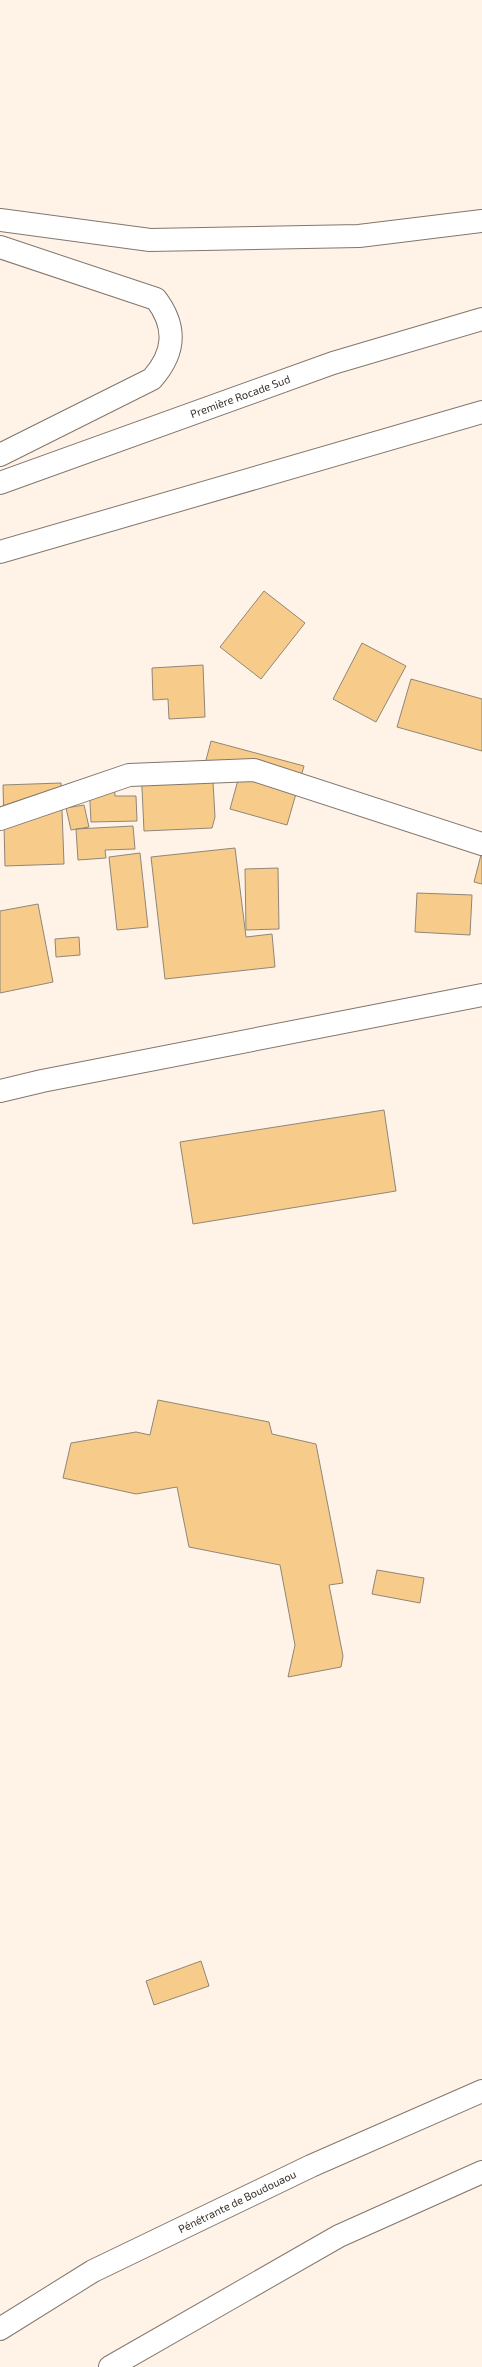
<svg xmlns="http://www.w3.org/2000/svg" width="482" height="2367" font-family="'Exo 2',sans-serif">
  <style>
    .building { fill: #f7cc8b; stroke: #908678 }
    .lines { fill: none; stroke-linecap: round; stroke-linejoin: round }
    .minor-casing { stroke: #83766b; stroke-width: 24 }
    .secondary-casing { stroke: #83766b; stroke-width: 24 }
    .motorway-casing { stroke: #83766b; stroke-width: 24 }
    .minor { stroke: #fff; stroke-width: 22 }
    .secondary { stroke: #fff; stroke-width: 22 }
    .motorway { stroke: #fff; stroke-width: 22 }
    .labels { text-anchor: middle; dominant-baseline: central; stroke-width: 4; stroke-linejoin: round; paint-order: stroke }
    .street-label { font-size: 11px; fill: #35302b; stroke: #fff }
  </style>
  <rect width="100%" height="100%" fill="#fff3e8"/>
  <path class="building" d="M264 591 305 623 261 679 220 647Z
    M362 643 406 666 376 722 333 699Z
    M203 665 205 717 169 719 168 699 153 700 152 668Z
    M411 679 482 699V751L397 727Z
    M211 741 304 766 287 825 230 809 238 780 213 782 215 817 212 828 144 831 141 767 205 764Z
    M114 780 115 796H136L137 821 91 822 89 782Z
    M61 783 64 864 5 866 3 785Z
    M84 805 89 827 71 830 66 808Z
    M133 826 135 849 105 850 106 858 78 860 76 829Z
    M235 848 246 937 272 934 275 967 165 979 151 857Z
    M482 851V884L474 882Z
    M140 853 148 927 117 930 109 857Z
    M278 868 279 929 246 930 245 869Z
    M417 893 472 895 470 935 415 932Z
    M38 904 53 982 0 993V911Z
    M79 937 80 955 56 957 55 939Z
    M384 1110 396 1191 193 1224 180 1142Z
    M158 1400 269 1422 272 1434 316 1444 343 1583 329 1585 343 1656 341 1667 288 1677 295 1645 280 1565 189 1547 177 1487 136 1494 63 1478 71 1443 136 1432 150 1435Z
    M377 1570 424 1578 420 1603 372 1594Z
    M201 1961 209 1986 154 2005 146 1981Z"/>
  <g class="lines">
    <g class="minor-casing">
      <path id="minor" d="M0 819 129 775 254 770 482 844"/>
    </g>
    <g class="secondary-casing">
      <path id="secondary" d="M0 1091 42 1081 482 995"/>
    </g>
    <g class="motorway-casing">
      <path id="motorway" d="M0 220 150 240 359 236 482 221
        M0 247 156 299C177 327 175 353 152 379L0 455
        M0 483 333 363 482 319
        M0 552 482 412
        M0 2329 93 2271 311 2166 482 2091
        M110 2367 339 2236 482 2172"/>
    </g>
    <use href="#minor" class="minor"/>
    <use href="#secondary" class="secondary"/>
    <use href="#motorway" class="motorway"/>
  </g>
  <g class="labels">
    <g class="street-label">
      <text transform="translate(240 396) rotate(-20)">Première Rocade Sud</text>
      <text transform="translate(237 2201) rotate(-26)">Pénétrante de Boudouaou</text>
    </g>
  </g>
</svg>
